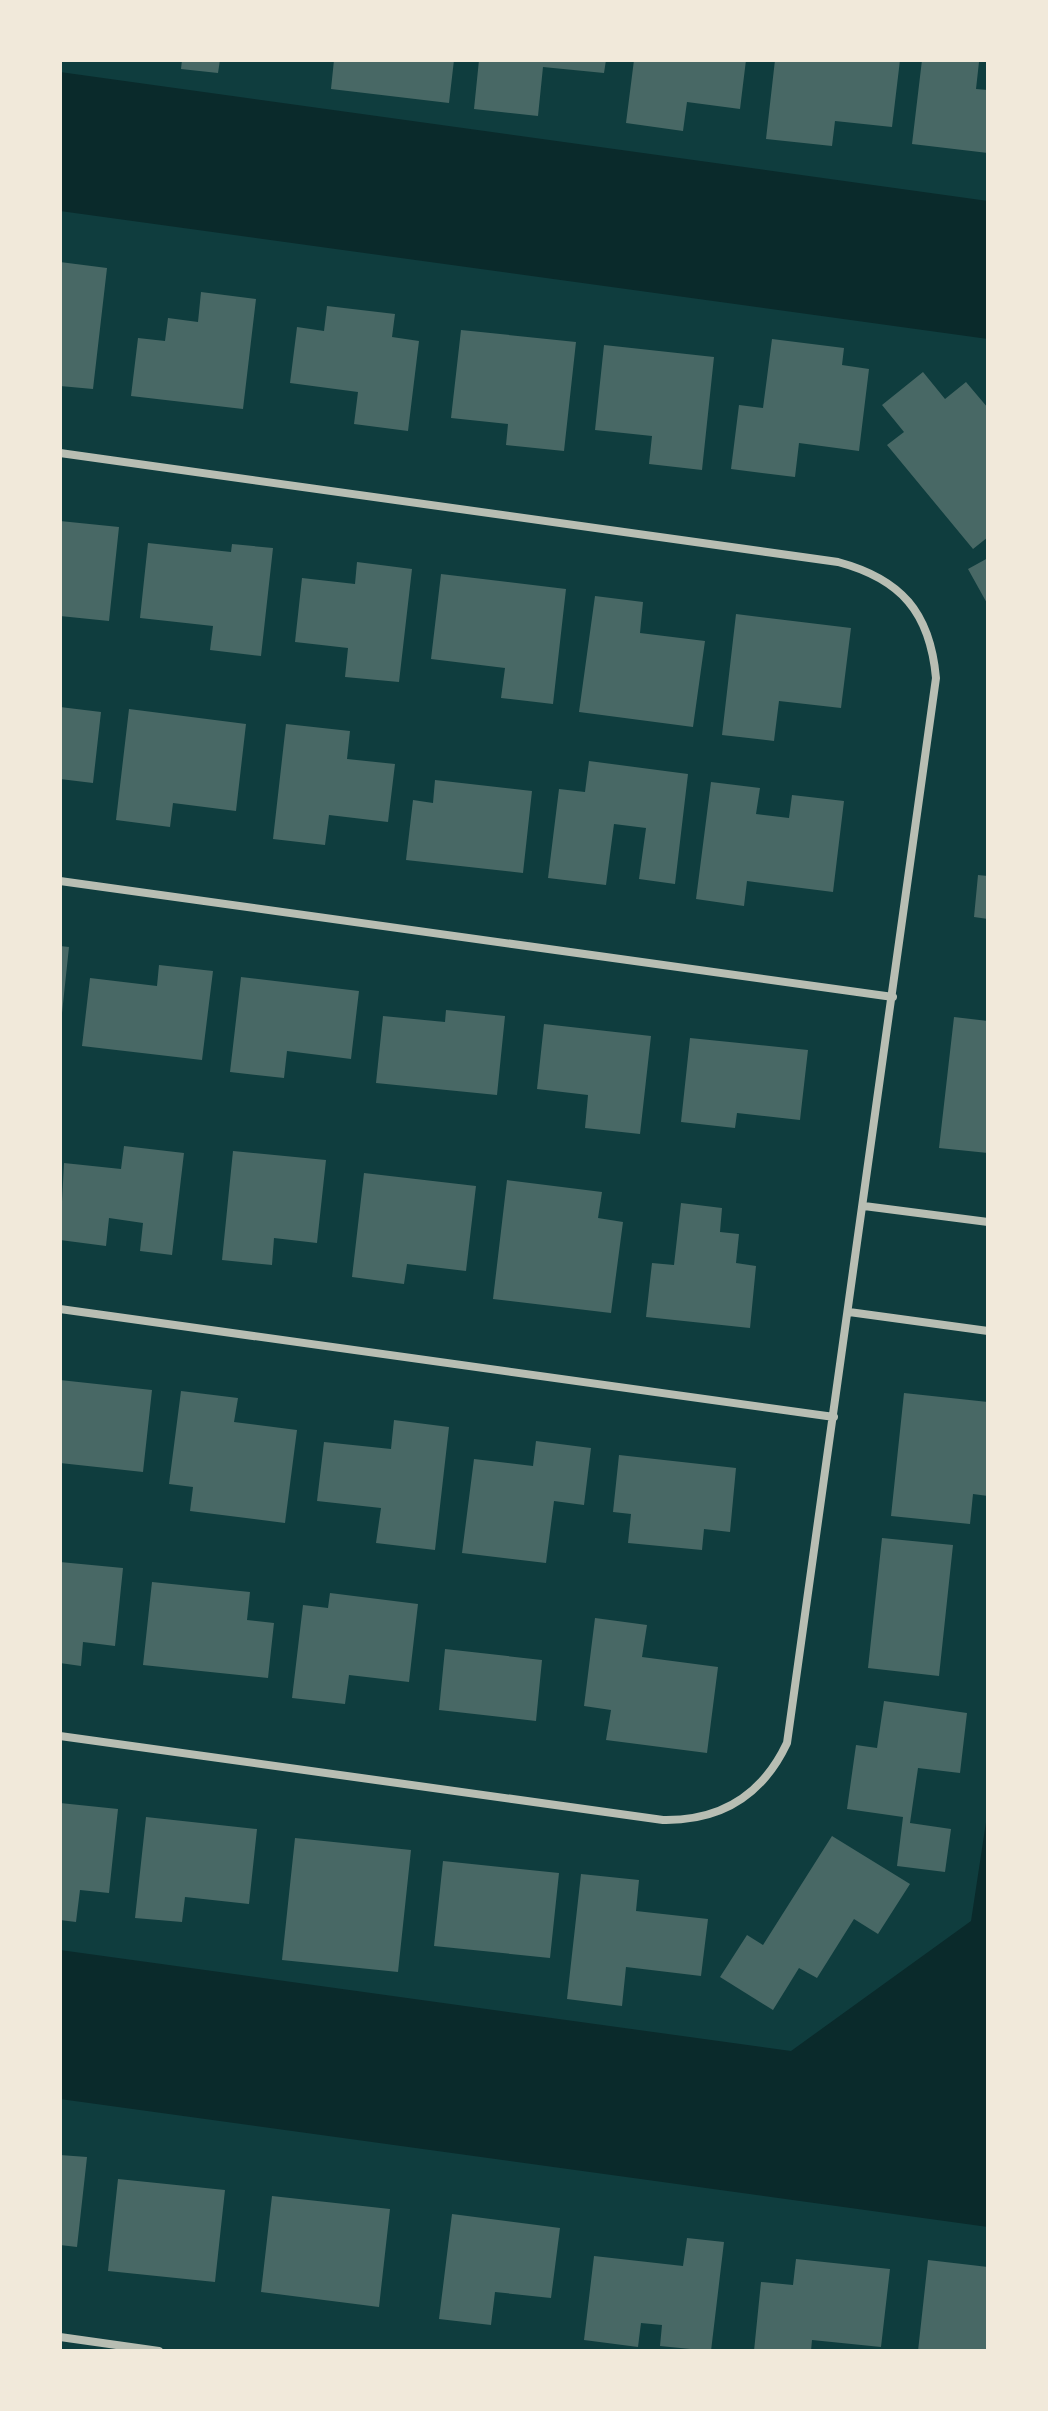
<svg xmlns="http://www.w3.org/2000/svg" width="1048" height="2411" font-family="'Noto Serif',serif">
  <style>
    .water { fill: #0a2a2b }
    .building { fill: #486865 }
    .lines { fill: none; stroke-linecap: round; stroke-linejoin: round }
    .minor { stroke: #b8beb3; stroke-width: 8 }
  </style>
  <rect width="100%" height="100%" fill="#0f3d3e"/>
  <path class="water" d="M60 72 988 201V339L60 211Z
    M988 1809V2227L60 2099V1950L791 2051 971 1921Z"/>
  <path class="building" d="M182 60H220L218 73 181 69Z
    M334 60H454L449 103 331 89Z
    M479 60H606L604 73 543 67 538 116 474 109Z
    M634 60H746L740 109 687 102 683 131 626 123Z
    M775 60H900L892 127 835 121 832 146 766 139Z
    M922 60 979 62 976 89 988 90V153L912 144Z
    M60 262 107 268 93 389 60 386Z
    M201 292 256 299 243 409 131 396 138 338 165 341 168 318 198 322Z
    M327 306 395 314 392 337 419 341 408 431 354 424 358 392 290 383 297 327 324 331Z
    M461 330 576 342 564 451 506 445 508 424 451 418Z
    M772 339 844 348 842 365 869 369 859 451 799 443 795 477 731 469 739 405 763 408Z
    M604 345 714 357 702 470 649 464 652 436 595 430Z
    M923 372 945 399 966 382 988 408V537L973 549 887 445 904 432 882 405Z
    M60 521 119 527 109 621 60 616Z
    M148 543 231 552 232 544 273 548 261 656 210 650 213 626 140 618Z
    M988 558V605L968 569Z
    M357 562 412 569 399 682 345 677 348 648 295 642 302 578 355 584Z
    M441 574 566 589 553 704 501 698 505 668 431 659Z
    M595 596 643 602 640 633 705 641 693 727 579 712Z
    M736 614 851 628 841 708 779 701 774 741 722 735Z
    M60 707 101 712 93 783 60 779Z
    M129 709 246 724 236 811 173 803 170 827 116 820Z
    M286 724 350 731 347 759 395 764 388 822 329 815 325 845 273 839Z
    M589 761 688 774 675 884 639 879 646 828 614 824 606 885 548 878 559 789 585 792Z
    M435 780 532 791 523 873 406 860 413 800 433 803Z
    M711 782 760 788 756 814 789 818 792 795 844 801 833 892 747 881 744 906 696 899Z
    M978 875 988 876V919L974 917Z
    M60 946 69 947 62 1013H60Z
    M159 965 213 971 202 1060 82 1046 90 978 157 986Z
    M241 977 359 991 351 1059 287 1051 284 1078 230 1072Z
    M446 1010 505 1016 497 1095 376 1083 383 1016 445 1022Z
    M954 1017 988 1021V1153L939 1148Z
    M544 1024 651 1036 640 1134 585 1128 588 1095 537 1089Z
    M690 1038 808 1050 800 1120 737 1113 735 1128 681 1122Z
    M124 1146 184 1153 172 1255 140 1251 143 1223 109 1218 106 1246 60 1240 64 1163 121 1169Z
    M233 1151 326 1160 317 1243 274 1238 272 1265 222 1260Z
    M364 1173 476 1186 466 1271 407 1264 404 1284 352 1277Z
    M507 1180 602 1192 598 1218 623 1222 611 1313 493 1299Z
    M681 1203 722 1208 720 1232 739 1234 736 1263 756 1266 750 1328 646 1317 652 1263 674 1265Z
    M60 1380 152 1390 143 1472 60 1463Z
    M181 1391 238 1398 234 1422 297 1430 285 1523 190 1511 193 1487 169 1484Z
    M904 1393 988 1402V1496L973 1494 970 1524 891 1516Z
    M394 1420 449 1427 435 1550 376 1543 381 1508 317 1501 324 1442 391 1449Z
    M536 1441 591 1448 584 1505 554 1501 546 1563 462 1553 474 1459 533 1466Z
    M619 1455 736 1468 730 1532 704 1529 702 1550 628 1543 631 1514 613 1512Z
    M882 1538 953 1545 939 1676 868 1668Z
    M60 1562 123 1568 115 1646 83 1642 81 1666 60 1663Z
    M152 1582 250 1592 247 1620 274 1623 268 1678 143 1665Z
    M330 1593 418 1604 409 1682 349 1675 345 1704 292 1698 303 1605 328 1608Z
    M595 1618 647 1625 642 1657 718 1667 707 1753 606 1740 611 1710 584 1706Z
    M445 1649 542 1660 536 1721 439 1710Z
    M884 1701 967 1713 960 1773 918 1768 910 1823 951 1829 945 1872 897 1866 903 1817 847 1809 856 1745 877 1748Z
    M60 1803 118 1809 109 1893 80 1890 76 1922 60 1920Z
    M146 1817 257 1829 249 1904 185 1897 182 1922 135 1918Z
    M832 1836 910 1884 878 1934 854 1919 817 1978 799 1968 773 2010 720 1977 747 1935 763 1945Z
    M295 1838 411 1850 398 1972 282 1960Z
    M443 1861 559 1873 550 1958 434 1946Z
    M581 1874 639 1880 636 1911 708 1919 701 1976 626 1967 622 2006 567 1999Z
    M60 2155 87 2157 77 2247 60 2245Z
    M118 2179 225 2190 215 2282 108 2271Z
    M272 2196 390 2209 379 2307 261 2292Z
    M452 2214 560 2228 551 2298 495 2292 491 2325 439 2319Z
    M687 2238 724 2242 711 2351 660 2346 662 2325 641 2323 638 2347 584 2340 594 2256 683 2266Z
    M796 2259 890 2269 881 2347 812 2340 811 2351H754L761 2282 793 2285Z
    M928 2260 988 2267V2351H918Z"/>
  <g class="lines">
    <path class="minor" d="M60 453 838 562C901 579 930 612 936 678L787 1743C762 1796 721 1821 663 1820L60 1736
      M60 881 893 997
      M864 1206 988 1222
      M60 1309 834 1417
      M849 1312 988 1331
      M60 2337 159 2351"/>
  </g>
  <rect width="1048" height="2411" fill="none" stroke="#f1e9da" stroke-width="124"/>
</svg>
